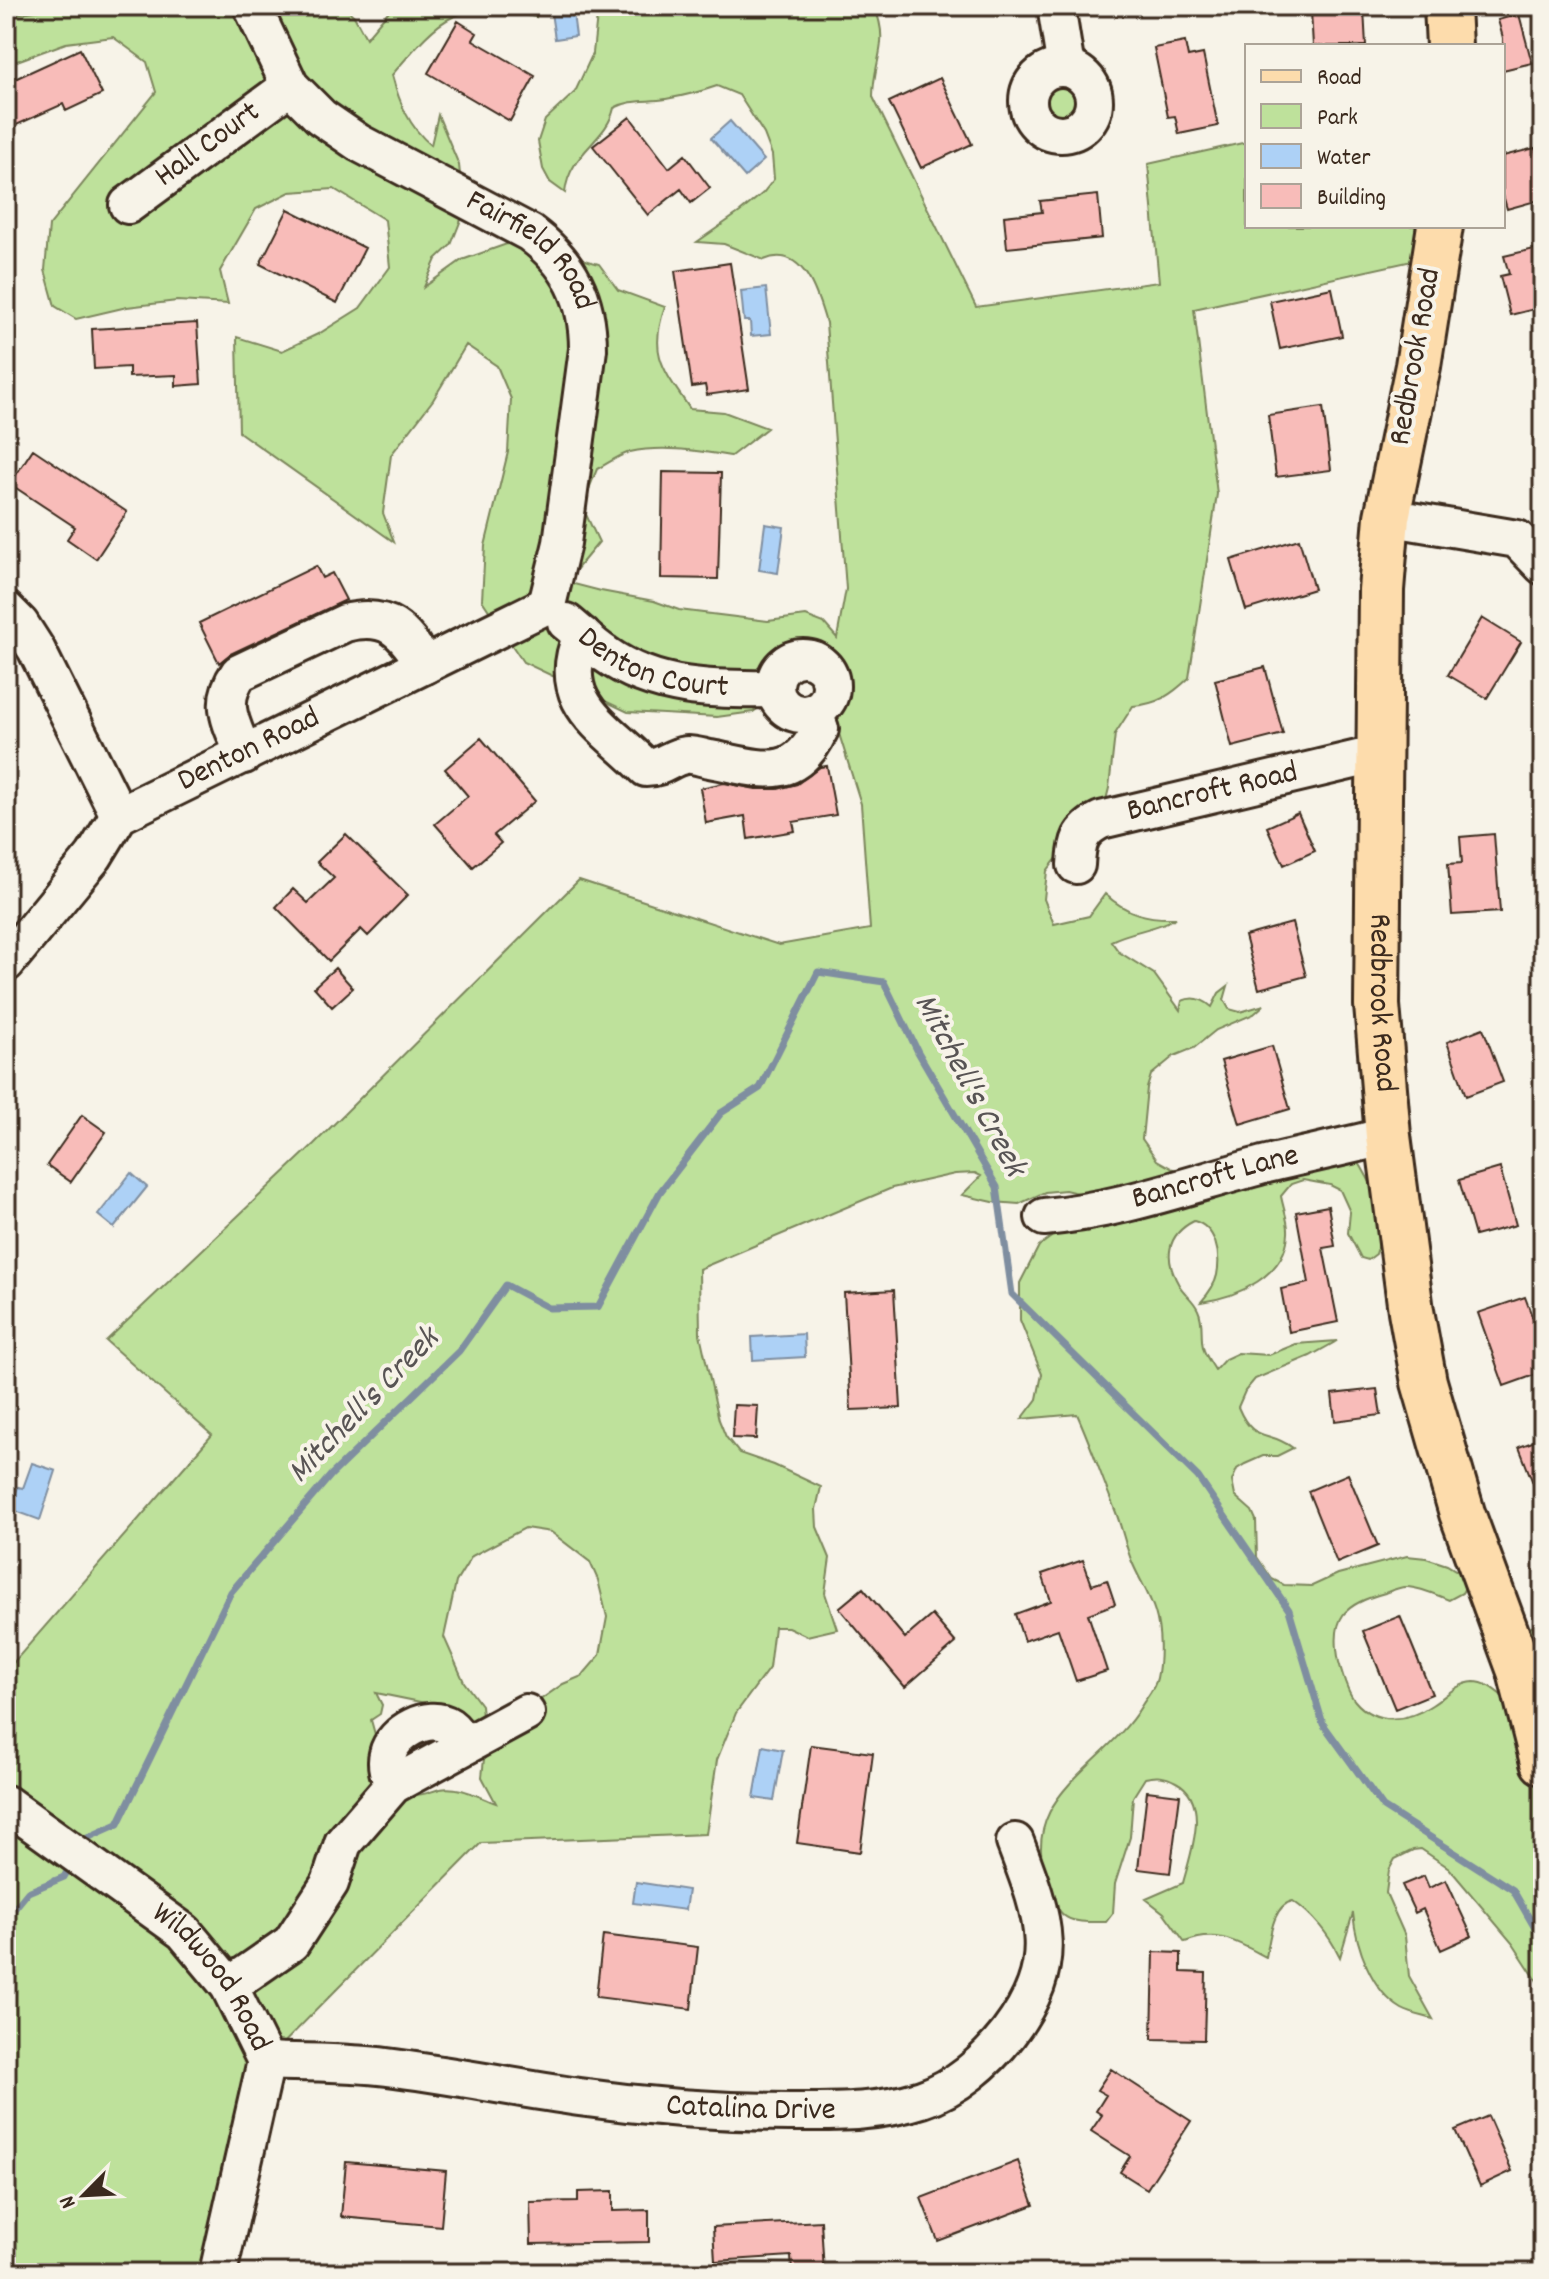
<svg xmlns="http://www.w3.org/2000/svg" width="1549" height="2279" font-family="Dekko,sans-serif">
  <style>
    .green { fill: #bee19b; stroke: #7c865c; stroke-width: 2; fill-rule: evenodd }
    .water { fill: #add1f6; stroke: #7f8ea0; stroke-width: 2 }
    .lines { fill: none; stroke-linecap: round; stroke-linejoin: round }
    .stream { stroke: #7f8ea0; stroke-width: 7 }
    .building { fill: #f8bcb9; stroke: #3b2a1e; stroke-width: 2 }
    .minor-casing { stroke: #3b2a1e; stroke-width: 42 }
    .major-casing { stroke: #3b2a1e; stroke-width: 50 }
    .minor { stroke: #f7f3e8; stroke-width: 36 }
    .major { stroke: #fddcac; stroke-width: 44 }
    .labels { text-anchor: middle; dominant-baseline: central; stroke-width: 8; stroke-linejoin: round; paint-order: stroke }
    .street-label { font-size: 32px; fill: #3b2a1e; stroke: #f7f3e8 }
    .water-label { font-size: 34px; font-style: italic; fill: #585454; stroke: #f7f3e8 }
  </style>
  <rect width="100%" height="100%" fill="#f7f3e8"/>
  <filter id="ink" filterUnits="userSpaceOnUse"><feTurbulence type="fractalNoise" baseFrequency=".0125" numOctaves="2"/><feDisplacementMap in="SourceGraphic" scale="16" xChannelSelector="R" yChannelSelector="G"/><feConvolveMatrix kernelMatrix="1 2 1 2 8 2 1 2 1" color-interpolation-filters="sRGB"/></filter>
  <g filter="url(#ink)">
    <path class="green" d="M71 6H343L354 16 366 38 393 6H535L536 17C454 2 445 12 392 75 399 102 409 127 431 145L438 115 459 165 464 212 451 245 436 259 424 287 462 260 518 240 599 264 618 290 665 307C648 355 664 370 690 409L724 412 767 428 731 456C698 451 663 445 630 452 619 455 607 464 597 469L582 506 599 542 566 582 601 591 654 601 679 610 768 621 806 616 824 623 837 638 846 589 826 323C818 295 803 243 764 260L724 244 697 242 740 212 763 193 774 179 772 155 764 134 739 95 717 86C700 92 683 96 666 99 647 102 631 99 614 108 607 141 569 152 565 193L550 182 543 169 538 141 545 120 575 92 593 53 598 6H874C891 45 873 59 873 97L976 307 1159 282 1148 164 1247 142V226H1440L1435 256 1194 309 1217 494 1189 678C1171 695 1158 704 1133 706L1115 734 1109 788 1101 820 1079 830 1047 871 1044 899 1054 924 1089 916 1105 894C1127 914 1147 919 1176 918 1155 930 1133 930 1111 941L1119 952 1154 974 1180 1010 1182 1001C1193 996 1203 999 1212 1007L1219 993 1228 986 1224 1000 1229 1009 1240 1012 1264 1005 1254 1014 1216 1030 1194 1048 1174 1056 1151 1075 1147 1088 1142 1139 1157 1160 1173 1169H1193L1356 1158C1369 1178 1383 1205 1382 1229 1382 1237 1378 1247 1376 1254L1368 1260 1361 1258 1348 1233 1350 1212 1340 1190 1330 1185 1303 1180 1291 1184 1281 1196C1283 1208 1289 1222 1288 1233 1286 1276 1237 1297 1201 1302 1208 1294 1215 1285 1217 1275 1221 1254 1216 1227 1194 1221 1166 1235 1164 1259 1179 1285 1184 1294 1194 1300 1198 1310 1204 1322 1200 1335 1203 1347 1204 1354 1211 1363 1215 1370L1225 1359 1238 1353 1269 1355 1296 1344 1337 1341 1310 1356 1255 1379 1245 1391 1238 1407C1254 1445 1267 1428 1293 1448L1277 1456H1263L1245 1464 1237 1469 1232 1481 1235 1496 1252 1511 1256 1520 1257 1557 1272 1579 1284 1585 1312 1586 1338 1574 1407 1556 1426 1558 1447 1565 1470 1579 1462 1593 1449 1600C1436 1595 1422 1588 1408 1587 1401 1586 1392 1590 1385 1593 1344 1604 1330 1617 1339 1662 1342 1673 1347 1692 1355 1701 1375 1725 1408 1722 1432 1705 1445 1697 1457 1683 1474 1682 1487 1682 1496 1691 1506 1699L1523 1630 1543 1623V1990L1513 1944 1449 1868 1421 1849 1413 1850 1395 1859 1389 1870 1386 1893 1405 1936 1409 1976 1433 2019C1423 2016 1411 2014 1402 2009 1371 1991 1356 1946 1353 1913L1340 1957C1329 1935 1313 1915 1293 1901 1272 1905 1270 1939 1266 1957 1237 1942 1218 1929 1185 1942L1164 1913 1146 1899 1183 1883C1191 1853 1211 1800 1176 1782 1165 1776 1157 1775 1145 1778L1133 1797 1130 1837 1115 1884 1113 1913 1106 1922C1067 1922 1061 1923 1048 1885 1015 1795 1104 1769 1142 1705 1147 1697 1155 1688 1157 1678 1161 1659 1161 1631 1155 1612 1150 1595 1139 1579 1132 1562 1125 1545 1122 1527 1115 1510 1102 1478 1091 1445 1077 1414L1022 1419 1037 1399 1042 1374 1020 1320V1283L1039 1246 1103 1199 1065 1190 1045 1192 1019 1204 993 1202 962 1195 981 1176 975 1173 955 1174 892 1188 699 1269 700 1334 719 1420 726 1437 739 1453 774 1465 821 1487 816 1509 817 1527 830 1558 825 1593 837 1629 807 1636 788 1627H774L769 1668 736 1713 717 1760 706 1834 481 1843 266 2061 218 2273H6V1671L212 1435 106 1341 314 1144 579 880 779 945 870 929 861 804 835 721 805 674 753 712 717 717 628 712 523 662 482 600 485 546 508 452 511 399 497 366 466 345 433 400 391 455 383 513 394 542 239 432 237 337 282 351 320 333 360 308 390 267 385 220 334 189 290 192 256 209 220 271 228 304 177 301 127 307 76 319 55 306 45 270 49 226 156 92 147 62 113 37 66 43 6 65V15ZM525 1528 551 1532 590 1562 598 1580 607 1617 600 1655 582 1676 563 1684 530 1707 484 1759 482 1777 496 1803C478 1797 460 1785 440 1789 428 1792 423 1796 410 1795L384 1767 371 1720 380 1714 382 1705 376 1693 430 1704 456 1718 471 1721 482 1717 481 1705 464 1682 444 1637 456 1582 472 1556Z
      M1034 102a27 27 0 1 1 54 0a27 27 0 1 1-54 0Z"/>
    <path class="water" d="M550 6H572L576 36 555 39Z
      M730 121 764 160 745 177 711 138Z
      M766 288 771 334 751 336 750 321H744L741 291Z
      M765 524 784 527 778 573 759 570Z
      M131 1173 147 1187 114 1228 98 1215Z
      M804 1334 805 1357 753 1360 752 1337Z
      M32 1463 56 1471 40 1520 10 1509 18 1487 23 1488Z
      M763 1746 783 1750 774 1801 754 1798Z
      M636 1882 688 1890 685 1910 633 1903Z"/>
    <g class="lines">
      <path class="stream" d="M83 1846 89 1837 118 1824 231 1592 331 1475 459 1351 506 1285 549 1308 598 1307 660 1192 721 1113 760 1088 818 972 884 982 918 1052 997 1187 1012 1294 1198 1477 1289 1610 1323 1724 1383 1807 1513 1890 1543 1942
        M6 1919 28 1892 64 1877 72 1863"/>
    </g>
    <path class="building" d="M1364 9 1366 46H1313L1311 11Z
      M1519 14 1532 63 1503 70V38L1498 20Z
      M458 21 477 33 473 40 535 76 510 121 428 73Z
      M1185 42 1188 57 1203 54 1218 126 1179 134 1175 116 1168 117 1154 48Z
      M80 49 102 94 66 111 63 104 12 127 6 114V83Z
      M940 78 972 144 921 168 889 102Z
      M630 117 669 168 685 155 710 188 691 203 681 189 648 215 593 146Z
      M1535 148 1543 180V199L1507 209 1503 195V156Z
      M1098 195 1102 238 1007 248 1004 216 1042 212 1040 201Z
      M288 209 365 248 337 303 260 264Z
      M1543 247V307L1510 315 1500 276 1509 274 1504 256Z
      M730 263 749 389 707 395 705 385 692 387 675 271Z
      M1332 288 1342 336 1280 349 1270 301Z
      M197 323 201 384 176 386V375L129 377V367L94 369 92 329Z
      M1323 407 1331 470 1276 477 1268 415Z
      M33 449 127 512 96 559 67 539 75 527 10 484Z
      M663 472 721 473 718 579 661 578Z
      M1299 539 1314 589 1246 610 1231 560Z
      M316 566 322 578 332 573 346 600 230 654 219 663 199 623Z
      M1482 618 1521 642 1487 698 1448 675Z
      M1265 667 1283 734 1232 747 1215 680Z
      M481 738 535 801 494 835 501 843 473 867 435 824 468 796 445 769Z
      M827 766 836 815 793 822 795 831 748 839 745 816 706 823 700 788 724 783 756 789H778L797 784 820 767Z
      M1298 813 1315 851 1284 865 1267 827Z
      M346 834 408 895 368 936 361 929 329 961 276 907 293 889 308 903 334 878 317 862Z
      M1494 834 1500 912 1452 915 1448 864 1462 863 1460 837Z
      M1292 923 1306 976 1259 989 1245 936Z
      M335 968 353 988 332 1007 314 987Z
      M1483 1028 1503 1082 1466 1096 1447 1042Z
      M1272 1046 1290 1109 1240 1124 1221 1061Z
      M82 1115 106 1132 71 1182 47 1165Z
      M1500 1168 1516 1225 1475 1236 1459 1180Z
      M1328 1206 1335 1246 1323 1248 1338 1322 1289 1332 1281 1289 1309 1283 1296 1212Z
      M894 1290 901 1408 851 1410 844 1293Z
      M1525 1297 1543 1346V1372L1504 1386 1478 1313Z
      M1377 1389 1381 1415 1335 1421 1332 1394Z
      M734 1405 758 1406 756 1439 732 1438Z
      M1543 1438V1505L1542 1506 1519 1447Z
      M1348 1474 1378 1546 1337 1563 1308 1491Z
      M1083 1560 1092 1585 1107 1580 1115 1604 1088 1614 1107 1671 1076 1681 1058 1629 1024 1641 1015 1614 1051 1601 1042 1574Z
      M863 1588 905 1638 932 1615 956 1643 905 1687 839 1608Z
      M1400 1616 1432 1694 1395 1709 1363 1631Z
      M811 1745 873 1753 860 1852 797 1843Z
      M1147 1791 1180 1795 1170 1873 1138 1869Z
      M1424 1876 1429 1888 1446 1880 1472 1936 1441 1950 1423 1909 1415 1913 1402 1885Z
      M603 1935 698 1947 691 2009 596 1997Z
      M1154 1952 1181 1953V1972L1206 1973 1204 2040 1152 2039Z
      M1111 2069 1191 2121 1147 2189 1120 2172 1130 2156 1091 2131 1102 2115 1096 2111 1106 2095 1097 2090Z
      M1488 2116 1512 2171 1480 2186 1455 2130Z
      M1018 2161 1034 2205 938 2241 921 2198Z
      M346 2162 446 2171 441 2226 341 2217Z
      M613 2191V2211L649 2210V2242L531 2244 530 2202 578 2201V2192Z
      M821 2221 824 2273H792L791 2256 715 2261 713 2227Z"/>
    <g class="lines">
      <g class="minor-casing">
        <g id="minor">
          <path id="s1" d="M252 6 290 86 321 117 359 143 530 233C570 263 588 298 588 349L562 543 547 605"/>
          <path d="M1056 6 1066 68"/>
          <circle cx="1061" cy="101" r="33"/>
          <path id="s2" d="M128 205 290 86"/>
          <path d="M1387 517 1517 539 1543 566"/>
          <path d="M6 610 20 624 36 649 119 815"/>
          <path id="s3" d="M566 622C579 632 591 645 605 654 655 690 716 690 775 689"/>
          <path d="M582 635C553 703 605 726 646 768 664 768 670 757 686 755 693 754 703 758 710 759 759 768 794 785 820 729L814 713"/>
          <circle cx="803" cy="686" r="28"/>
          <path d="M244 755C232 723 217 704 239 673L345 623C389 612 403 631 425 665"/>
          <path id="s4" d="M1076 865C1077 842 1080 830 1101 820L1379 754"/>
          <path id="s5" d="M6 963 94 856 119 815 547 605"/>
          <path id="s6" d="M1044 1217C1122 1210 1188 1185 1263 1165 1305 1155 1347 1146 1388 1136"/>
          <path d="M393 1785C389 1775 385 1765 388 1754 393 1732 428 1713 449 1726 456 1731 460 1738 464 1746"/>
          <path id="s7" d="M6 1804 184 1932 229 1986 266 2061 218 2273"/>
          <path d="M229 1986 291 1943 330 1883 343 1843 393 1785 526 1713"/>
          <path id="s8" d="M266 2061C306 2063 347 2062 387 2067 451 2075 515 2088 579 2097 649 2107 720 2112 790 2112 835 2112 879 2113 922 2099 956 2088 987 2061 1008 2034 1062 1963 1044 1918 1015 1842"/>
        </g>
      </g>
      <g class="major-casing">
        <g id="major">
          <path d="M1447 6 1449 46"/>
          <path id="s9" d="M1440 226 1418 366 1387 517 1381 590 1377 1005 1388 1136 1411 1311 1424 1382 1462 1513 1520 1671 1543 1762"/>
        </g>
      </g>
      <use href="#minor" class="minor"/>
      <use href="#major" class="major"/>
    </g>
  </g>
  <g class="labels">
    <g class="street-label">
      <text stroke="none"><textPath href="#s2" startOffset="100">Hall Court</textPath></text>
      <text stroke="none"><textPath href="#s1" startOffset="384">Fairfield Road</textPath></text>
      <text transform="translate(1417 357) rotate(-80)">Redbrook Road</text>
      <text stroke="none"><textPath href="#s3" startOffset="100">Denton Court</textPath></text>
      <text stroke="none"><textPath href="#s5" startOffset="332">Denton Road</textPath></text>
      <text stroke="none"><textPath href="#s4" startOffset="170">Bancroft Road</textPath></text>
      <text stroke="none"><textPath href="#s9" startOffset="782">Redbrook Road</textPath></text>
      <text stroke="none"><textPath href="#s6" startOffset="176">Bancroft Lane</textPath></text>
      <text stroke="none"><textPath href="#s7" startOffset="272">Wildwood Road</textPath></text>
      <text stroke="none"><textPath href="#s8" startOffset="488">Catalina Drive</textPath></text>
    </g>
    <g class="water-label">
      <text transform="translate(968 1086) rotate(62)">Mitchell's Creek</text>
      <text transform="translate(365 1407) rotate(-46)">Mitchell's Creek</text>
    </g>
  </g>
  <rect width="1549" height="2279" fill="none" stroke="#f7f3e8" stroke-width="32"/>
  <rect x="16" y="16" width="1517" height="2247" fill="none" stroke="#3b2a1e" stroke-width="3" filter="url(#ink)"/>
  <rect x="1245" y="44" width="260" height="184" fill="#f7f3e8" stroke="#aca397" stroke-width="2"/>
  <rect x="1261" y="70" width="40" height="12" fill="#fddcac" stroke="#aca397" stroke-width="2"/>
  <text x="1317" y="84" font-size="24" fill="#3b2a1e">Road</text>
  <rect x="1261" y="104" width="40" height="24" fill="#bee19b" stroke="#aca397" stroke-width="2"/>
  <text x="1317" y="124" font-size="24" fill="#3b2a1e">Park</text>
  <rect x="1261" y="144" width="40" height="24" fill="#add1f6" stroke="#aca397" stroke-width="2"/>
  <text x="1317" y="164" font-size="24" fill="#3b2a1e">Water</text>
  <rect x="1261" y="184" width="40" height="24" fill="#f8bcb9" stroke="#aca397" stroke-width="2"/>
  <text x="1317" y="204" font-size="24" fill="#3b2a1e">Building</text>
  <g transform="translate(84 2195) rotate(246)" stroke="#f7f3e8" stroke-width="6" paint-order="stroke">
  <path d="M0-6L14 30L0 20L-14 30Z" fill="#3b2a1e"/>
  <text y="-12" font-size="22" font-weight="bold" text-anchor="middle" fill="#3b2a1e">N</text>
  </g>
</svg>
